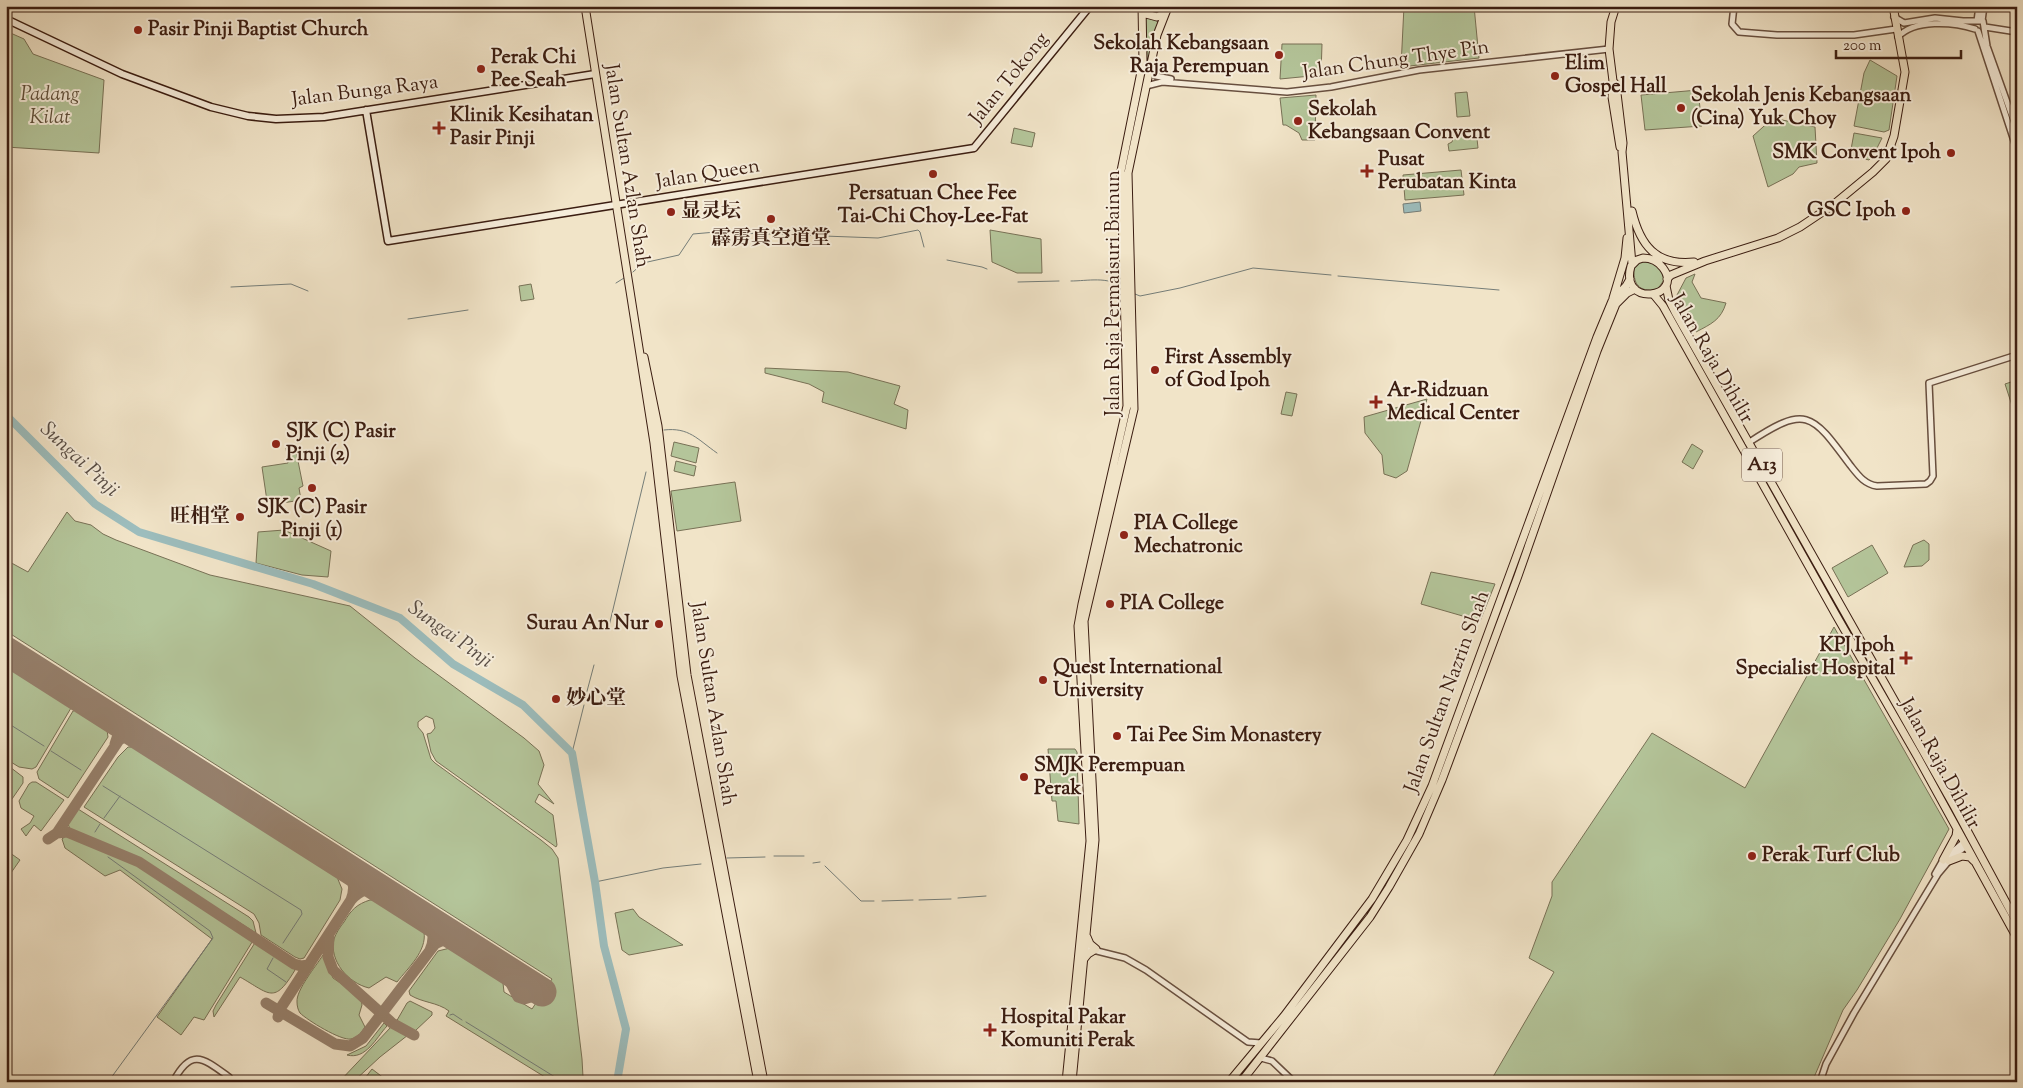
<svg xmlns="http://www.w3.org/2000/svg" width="2023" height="1088" font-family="'Sorts Mill Goudy','Noto Serif SC',serif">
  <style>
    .green { fill: #b4c59a; stroke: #787156 }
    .water { fill: #9cbdbd; stroke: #757d78 }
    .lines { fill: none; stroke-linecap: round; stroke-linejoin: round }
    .stream { stroke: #757d78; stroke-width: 1 }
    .river { stroke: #9cbdbd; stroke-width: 8 }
    .taxiway { stroke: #96806c; stroke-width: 11 }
    .runway { stroke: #96806c; stroke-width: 29 }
    .tertiary-tunnel { stroke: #cdbca3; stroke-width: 5; stroke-dasharray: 5 2.5; stroke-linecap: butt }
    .tertiary-casing { stroke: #684f3f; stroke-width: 8 }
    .secondary-casing { stroke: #3b1d11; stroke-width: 9 }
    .primary-casing { stroke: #3b1d11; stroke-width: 9 }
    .trunk-casing { stroke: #3b1d11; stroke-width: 9 }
    .tertiary { stroke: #f6eddb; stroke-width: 5 }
    .secondary { stroke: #f6eddb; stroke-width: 6 }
    .primary { stroke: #f1e4c8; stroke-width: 7 }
    .trunk { stroke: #f1e4c8; stroke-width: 7 }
    .poi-dot { fill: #8f2418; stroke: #f6eddb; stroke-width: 2 }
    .labels { text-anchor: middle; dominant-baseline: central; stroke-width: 4; stroke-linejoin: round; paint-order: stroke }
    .shield { fill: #f6eddb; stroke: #735b4e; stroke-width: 1 }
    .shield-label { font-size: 19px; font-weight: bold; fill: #3b1d11 }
    .poi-label { font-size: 20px; font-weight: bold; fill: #3b1d11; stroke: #f6eddb; text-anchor: start }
    .street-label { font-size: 20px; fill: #3b1d11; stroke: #f6eddb }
    .park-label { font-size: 20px; font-style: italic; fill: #5f4f3a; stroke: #f6eddb }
    .water-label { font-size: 21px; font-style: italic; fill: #584d45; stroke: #f6eddb }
  </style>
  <rect width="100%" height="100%" fill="#f1e4c8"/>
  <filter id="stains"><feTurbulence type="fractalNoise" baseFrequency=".004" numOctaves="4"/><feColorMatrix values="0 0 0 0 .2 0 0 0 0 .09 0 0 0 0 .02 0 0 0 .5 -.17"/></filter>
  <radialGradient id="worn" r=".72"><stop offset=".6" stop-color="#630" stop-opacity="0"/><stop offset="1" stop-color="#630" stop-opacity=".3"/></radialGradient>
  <path class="green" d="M1404 6H1474L1479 58 1401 67Z
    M1145 15 1160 18 1146 71 1147 50Z
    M6 31 24 39 33 54 104 80 99 153 6 147Z
    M1282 44H1322L1321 75 1280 79Z
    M1870 60 1897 76 1889 130 1884 132 1854 126 1864 73Z
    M1698 90 1702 126 1645 130 1641 95Z
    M1467 92 1470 116 1457 117 1455 93Z
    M1316 95 1315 140H1302L1299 133 1286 125H1283L1280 98Z
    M1773 118 1815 127 1817 163 1799 167 1793 174 1768 187 1753 136Z
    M1014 128 1035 133 1032 147 1011 143Z
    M1476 129 1478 148 1449 151 1448 144 1452 142 1455 133 1461 131Z
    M1854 133 1882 138 1874 154 1869 160 1850 155Z
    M1461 170 1464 195 1405 200 1403 175Z
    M990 230 1041 239 1042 273H1017L992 262Z
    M1640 260 1653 262 1662 271 1664 280 1657 290C1638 292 1633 284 1634 266Z
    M1695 274 1692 282 1701 298 1726 303C1721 320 1711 324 1696 332L1677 295 1686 278Z
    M531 284 534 299 521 301 519 286Z
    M765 368 848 372 900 386 894 404 908 410 906 429 822 402 824 392 809 384 765 373Z
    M2017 380V421L2005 384Z
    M1286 392 1297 394 1292 416 1281 414Z
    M1427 399 1407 471 1396 478 1384 474 1382 455 1365 433 1364 417Z
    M674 442 699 448 696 463 671 456Z
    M1692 444 1703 451 1693 469 1682 462Z
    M292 446 296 451 303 486 299 488 301 500 270 505 267 501 262 467 288 463 286 448Z
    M676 461 696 466 694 476 674 471Z
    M735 482 741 521 677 531 671 491Z
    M67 512 75 521 91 525 103 534 116 540 210 575 350 606 415 658 524 738 539 751 544 765 538 784 554 804 539 794 535 802 553 815 557 845 556 847 436 761 431 752 427 734 431 733 435 728 433 719 426 716 418 722V727L423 733 431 759 435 763 541 840 552 849 558 858 582 1059 583 1077 581 1082H553L446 1016 449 1011C437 1002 423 1003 410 995L409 991 438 951 450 948 503 983 504 992 532 1009 552 979 6 631V560L28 572Z
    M284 530 331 551 328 577 302 575 256 563 258 532Z
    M1924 540 1929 544V560L1922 566 1904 567 1913 545Z
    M1872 545 1888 573 1848 597 1832 568Z
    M1431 572 1495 584 1480 621 1421 604Z
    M1834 627 1949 829 1900 919 1857 990 1843 1010 1812 1082H1490L1554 972 1529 958 1552 896V882L1652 733 1745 788Z
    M6 666 71 708 36 767 32 769 19 767 6 759Z
    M76 710 107 730 108 737 68 798 39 779 37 772 73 711Z
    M128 747H133L337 877 342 889 340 900 304 958 300 959 295 957 261 935 259 923 254 914 84 807 118 757Z
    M1048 749H1075L1077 752 1079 824 1058 821 1056 801H1052Z
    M6 764 23 777V783L12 799 6 797Z
    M32 782H36L64 800 41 831 34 825 26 836 21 829 30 823 34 816 21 808 19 801 29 784Z
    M78 809 249 917 253 921 256 933 142 861 70 829 68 824Z
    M67 835 140 866 254 939 204 1020 194 1017 181 1035 157 1017 212 939 120 870 105 876 65 848 62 839Z
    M6 850 20 860 6 880Z
    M370 900H374L424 932C427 951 408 968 397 982L386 977 369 988C348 983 329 961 334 939 336 933 340 927 344 922 351 910 357 904 370 900Z
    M633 909 639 917 683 945 629 955 622 950 615 913Z
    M256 941 293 965 295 970C274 1005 270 994 240 977L214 1017 213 1011 216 1005Z
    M323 955 333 978 361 997 362 1005 359 1015 365 1027C361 1033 357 1038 351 1039 341 1041 307 1020 300 1013 298 1010 297 1006 297 1002 296 990 316 966 323 955Z
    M410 1001 432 1012V1015L415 1031 396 1022 407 1003Z
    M384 1023 387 1026C376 1038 366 1060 347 1055L366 1046Z
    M391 1027 408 1035 380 1057 353 1082H339Z
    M372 1069 389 1082H362Z"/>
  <path class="water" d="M1420 202 1421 211 1404 213 1403 204Z"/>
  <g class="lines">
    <path class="stream" d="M947 260 982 267 987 269
      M633 272 643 263 679 255 693 234 716 232 878 238 918 230 920 232 924 247
      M1338 276 1499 290
      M1071 281C1087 281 1109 276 1121 287
      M1018 282 1059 281
      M616 283 624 278
      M231 287 291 284 308 291
      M1135 294 1140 296 1180 288 1253 268 1331 275
      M408 319 468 310
      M664 430C689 427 697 439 717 453
      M609 626 646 472
      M586 695 594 665
      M6 722 44 746
      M51 751 81 770
      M572 753 584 705
      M103 786 301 910 302 914 283 943
      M104 818 120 796
      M95 832 100 824
      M774 856H804
      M727 858 765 857
      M813 863 820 862
      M825 866 861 901H874
      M595 882 663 868 701 864
      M958 898 986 896
      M919 900 951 899
      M882 901 913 900
      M273 958 267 969 286 982
      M450 1015 453 1014 462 1020
      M466 1022 563 1082
      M108 1082 213 938 210 931 108 857"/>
    <path class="river" d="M6 415 95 504 139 532 313 584 400 618 453 664 523 705 572 753 595 882 604 946 626 1029 617 1082"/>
    <path class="taxiway" d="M112 718 119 732 115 744
      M57 833 67 832 139 862 294 964 301 966 309 965
      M48 839 57 833 119 740 126 736 138 734
      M338 862C350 874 358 882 351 900
      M420 914C431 925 437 935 430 950
      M329 936 328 957 333 970 392 1023 414 1035
      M494 961 535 978 538 988 534 996 524 999 518 997 508 978Z
      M266 1003 335 1044 350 1046 363 1038 435 944C444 938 454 939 464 942
      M278 1017 280 1009 351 900C361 889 369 888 383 891"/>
    <path class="runway" d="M6 651 542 992"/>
    <path class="tertiary-tunnel" d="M229 1077 236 1082
      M227 1081 229 1082"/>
    <g class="tertiary-casing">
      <path id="tertiary" d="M1734 6 1732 24 1739 32 1777 35H1854L1896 29
        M1894 17 1904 23 1935 18 1963 21H1983L1987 46 2017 130
        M1977 21 1979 6
        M1982 21 1984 6
        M1985 27 2017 32
        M1978 31 2017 150
        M1898 37C1914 19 1953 22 1975 29
        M1151 67 1156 76 1171 79
        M1146 86 1162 82 1287 92 1331 87 1419 70 1609 49
        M1748 443C1806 405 1811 412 1850 465 1858 475 1864 484 1877 486L1926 484 1930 481 1933 476 1929 383 2017 355
        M1935 874 1943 860 1964 842
        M1085 948 1125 958 1146 970 1248 1042 1261 1043
        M1261 1058 1272 1061 1294 1082
        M173 1082C191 1047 203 1058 229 1077
        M1820 1082 1826 1064 1854 1013 1938 874 1954 855 1967 846"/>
    </g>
    <g class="secondary-casing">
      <path id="secondary" d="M6 19 122 74 211 107 248 116 276 119 324 117 595 74
        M366 110 388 241 974 148 1090 6"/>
    </g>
    <g class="primary-casing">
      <path id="primary" d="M585 6 654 443 681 676 758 1082
        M1142 11 1146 14 1157 17 1166 12 1169 6
        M1666 286 1669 300 1675 312 1954 806 2017 923
        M1654 295 1663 306 1836 615 1917 756 2017 938
        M644 357 658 426 687 675 764 1082
        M1943 860 1956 836 1957 829
        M1949 861 1962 856 1970 857 1974 861
        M1084 959 1088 954 1096 949 1090 944 1087 937
        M1066 1082 1090 841 1078 626 1082 604 1127 406 1121 171 1143 62 1142 6
        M1072 1082 1095 840 1084 621 1134 409 1128 173 1157 35 1166 12"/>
    </g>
    <g class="trunk-casing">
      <path id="trunk" d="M1616 6 1611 22 1609 49 1613 81 1612 97 1620 147
        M1613 81 1616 85 1623 143 1622 152 1632 264
        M1632 211C1640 245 1656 266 1694 262
        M1643 258C1651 258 1658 261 1663 268 1685 298 1619 308 1631 266L1637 260Z
        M1667 279 1671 275 1705 261 1778 238 1800 227 1833 205 1873 172 1886 159 1894 136 1905 72 1893 6
        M1613 298 1625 258 1627 238
        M1229 1082 1284 1016 1372 899 1407 840 1432 786 1597 337 1612 301 1626 286 1630 279
        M1241 1082 1370 917 1389 887 1419 834 1442 780 1518 576 1597 351 1616 304 1627 293 1635 289"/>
    </g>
    <use href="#tertiary" class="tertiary"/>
    <use href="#secondary" class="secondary"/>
    <use href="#primary" class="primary"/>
    <use href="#trunk" class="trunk"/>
  </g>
  <g class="poi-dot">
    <circle cx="138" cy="30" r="5"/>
    <circle cx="1279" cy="55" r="5"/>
    <circle cx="481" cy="69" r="5"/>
    <circle cx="1555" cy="76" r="5"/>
    <circle cx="1681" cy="108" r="5"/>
    <circle cx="1298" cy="121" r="5"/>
    <path d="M436.5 120.5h5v5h5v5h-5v5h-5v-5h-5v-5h5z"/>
    <circle cx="1951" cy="153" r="5"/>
    <path d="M1364.5 163.5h5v5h5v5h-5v5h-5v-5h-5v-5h5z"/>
    <circle cx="933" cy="174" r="5"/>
    <circle cx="1906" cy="211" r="5"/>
    <circle cx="671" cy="212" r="5"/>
    <circle cx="771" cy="219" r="5"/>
    <circle cx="1155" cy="370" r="5"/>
    <path d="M1373.5 394.5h5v5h5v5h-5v5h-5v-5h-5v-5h5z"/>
    <circle cx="276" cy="444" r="5"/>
    <circle cx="312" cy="488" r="5"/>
    <circle cx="240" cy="517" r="5"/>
    <circle cx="1124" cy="535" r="5"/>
    <circle cx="1110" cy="604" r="5"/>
    <circle cx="659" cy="624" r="5"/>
    <path d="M1903.5 650.5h5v5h5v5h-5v5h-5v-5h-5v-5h5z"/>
    <circle cx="1043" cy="680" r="5"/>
    <circle cx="556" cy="699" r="5"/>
    <circle cx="1117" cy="736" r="5"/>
    <circle cx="1024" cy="777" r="5"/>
    <circle cx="1752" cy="856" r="5"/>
    <path d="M987.5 1022.5h5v5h5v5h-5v5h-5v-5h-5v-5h5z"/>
  </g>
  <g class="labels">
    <rect class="shield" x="1742" y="448.5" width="40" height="33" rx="4"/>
    <g class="shield-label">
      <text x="1762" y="465">A13</text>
    </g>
    <g class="poi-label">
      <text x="148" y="30">Pasir Pinji Baptist Church</text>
      <text x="1269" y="44" text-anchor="end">Sekolah Kebangsaan<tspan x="1269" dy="23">Raja Perempuan</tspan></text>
      <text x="491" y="58">Perak Chi<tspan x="491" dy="23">Pee Seah</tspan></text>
      <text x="1565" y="64">Elim<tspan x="1565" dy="23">Gospel Hall</tspan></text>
      <text x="1691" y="96">Sekolah Jenis Kebangsaan<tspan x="1691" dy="23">(Cina) Yuk Choy</tspan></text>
      <text x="1308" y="110">Sekolah<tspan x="1308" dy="23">Kebangsaan Convent</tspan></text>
      <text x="450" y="116">Klinik Kesihatan<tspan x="450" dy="23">Pasir Pinji</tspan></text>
      <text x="1941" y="153" text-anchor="end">SMK Convent Ipoh</text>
      <text x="1378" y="160">Pusat<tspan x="1378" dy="23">Perubatan Kinta</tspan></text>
      <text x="933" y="194" text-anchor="middle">Persatuan Chee Fee<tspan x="933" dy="23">Tai-Chi Choy-Lee-Fat</tspan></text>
      <text x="1896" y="211" text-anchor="end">GSC Ipoh</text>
      <text x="681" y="212">显灵坛</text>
      <text x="771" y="239" text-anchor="middle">霹雳真空道堂</text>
      <text x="1165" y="358">First Assembly<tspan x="1165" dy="23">of God Ipoh</tspan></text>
      <text x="1387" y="391">Ar-Ridzuan<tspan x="1387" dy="23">Medical Center</tspan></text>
      <text x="286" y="432">SJK (C) Pasir<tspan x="286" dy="23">Pinji (2)</tspan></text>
      <text x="312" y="508" text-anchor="middle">SJK (C) Pasir<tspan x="312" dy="23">Pinji (1)</tspan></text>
      <text x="230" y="517" text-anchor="end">旺相堂</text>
      <text x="1134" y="524">PIA College<tspan x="1134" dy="23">Mechatronic</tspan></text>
      <text x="1120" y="604">PIA College</text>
      <text x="649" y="624" text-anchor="end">Surau An Nur</text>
      <text x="1895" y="646" text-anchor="end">KPJ Ipoh<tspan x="1895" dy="23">Specialist Hospital</tspan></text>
      <text x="1053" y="668">Quest International<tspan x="1053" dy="23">University</tspan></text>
      <text x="566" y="699">妙心堂</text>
      <text x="1127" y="736">Tai Pee Sim Monastery</text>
      <text x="1034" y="766">SMJK Perempuan<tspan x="1034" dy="23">Perak</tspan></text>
      <text x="1762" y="856">Perak Turf Club</text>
      <text x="1001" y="1018">Hospital Pakar<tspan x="1001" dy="23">Komuniti Perak</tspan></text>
    </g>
    <g class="street-label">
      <text transform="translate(1396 61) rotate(-8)">Jalan Chung Thye Pin</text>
      <text transform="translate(1010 79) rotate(-51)">Jalan Tokong</text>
      <text transform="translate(365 92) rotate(-7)">Jalan Bunga Raya</text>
      <text transform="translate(626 166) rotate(81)">Jalan Sultan Azlan Shah</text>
      <text transform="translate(708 175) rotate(-9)">Jalan Queen</text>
      <text transform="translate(1114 293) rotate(-90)">Jalan Raja Permaisuri Bainun</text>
      <text transform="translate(1711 359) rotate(60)">Jalan Raja Dihilir</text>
      <text transform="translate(1448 692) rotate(-70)">Jalan Sultan Nazrin Shah</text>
      <text transform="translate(712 704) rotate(81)">Jalan Sultan Azlan Shah</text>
      <text transform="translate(1939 764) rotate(61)">Jalan Raja Dihilir</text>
    </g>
    <g class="park-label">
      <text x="50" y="95">Padang<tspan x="50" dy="23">Kilat</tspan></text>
    </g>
    <g class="water-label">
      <text transform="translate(79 460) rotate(43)">Sungai Pinji</text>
      <text transform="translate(450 635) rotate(36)">Sungai Pinji</text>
    </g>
  </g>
  <rect width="2023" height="1088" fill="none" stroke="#f1e4c8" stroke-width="25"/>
  <rect x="8" y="8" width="2008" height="1073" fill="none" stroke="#3b1d11" stroke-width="2.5"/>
  <rect x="12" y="12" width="1998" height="1063" fill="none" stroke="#3b1d11"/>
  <path d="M1836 50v8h125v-8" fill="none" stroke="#3b1d11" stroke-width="2.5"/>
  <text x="1843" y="50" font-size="15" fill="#3b1d11" stroke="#f6eddb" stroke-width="4" paint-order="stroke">200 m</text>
  <rect width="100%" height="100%" filter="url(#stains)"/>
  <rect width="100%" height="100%" fill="url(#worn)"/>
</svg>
